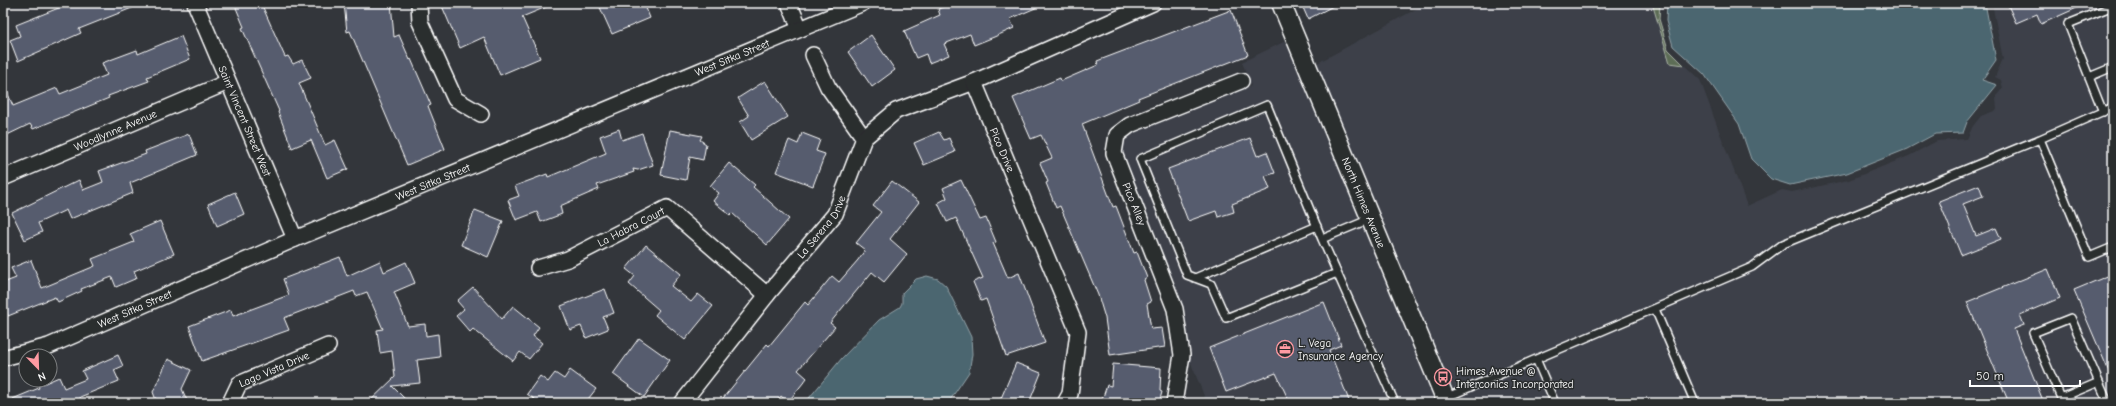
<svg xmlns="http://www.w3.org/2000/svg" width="2116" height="406" font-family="'Comic Neue',sans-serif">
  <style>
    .built { fill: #3e414a }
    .green { fill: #5d6d56; stroke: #aeb6aa }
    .water { fill: #4b6670; stroke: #93a3a9 }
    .building { fill: #575c6e; stroke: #fff }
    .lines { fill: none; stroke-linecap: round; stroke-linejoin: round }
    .service-casing { stroke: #fff; stroke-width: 10 }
    .minor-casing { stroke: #fff; stroke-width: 18 }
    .tertiary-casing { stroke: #fff; stroke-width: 21 }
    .service { stroke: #2a2d2e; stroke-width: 7 }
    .minor { stroke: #2a2d2e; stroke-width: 15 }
    .tertiary { stroke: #2a2d2e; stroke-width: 18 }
    .labels { text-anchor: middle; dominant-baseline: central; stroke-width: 3; stroke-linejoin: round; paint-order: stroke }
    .street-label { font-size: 11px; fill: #fff; stroke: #2a2d2e }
    .poi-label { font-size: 11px; fill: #fff; stroke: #2a2d2e; text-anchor: start }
  </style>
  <rect width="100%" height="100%" fill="#33363b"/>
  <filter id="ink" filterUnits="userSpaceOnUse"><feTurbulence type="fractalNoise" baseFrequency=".025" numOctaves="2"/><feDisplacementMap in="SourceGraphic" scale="8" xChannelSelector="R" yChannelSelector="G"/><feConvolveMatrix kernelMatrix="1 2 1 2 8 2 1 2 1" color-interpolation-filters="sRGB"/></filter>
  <g filter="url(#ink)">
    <path class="built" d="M1427 3H1652L1670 63 1684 65 1700 80 1747 206 1782 190 1792 192 1849 180 1909 156 1937 141 1967 139 1973 126 1981 116 1997 110 1996 96 2003 88 2001 80 1995 77 2003 59 1992 3H2113V397L2100 403H1455L1314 65Z
      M1288 40 1439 403H1207L1189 358 1182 306 1122 153 1124 140 1135 132 1251 86 1242 62Z"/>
    <path class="green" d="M1652 3H1660L1659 19 1668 49 1684 65 1670 63Z"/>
    <path class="water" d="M1667 3H1985L1996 60 1982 80 1997 85 1967 122 1963 133 1935 134 1907 149 1847 173 1790 185 1771 179 1751 159 1739 124 1704 74 1673 46 1666 21Z
      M927 276 938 279 946 286 971 337 972 354 969 372 948 403H805L842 358 879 320 900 307 902 303V293L916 279Z"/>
    <path class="building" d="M71 3 142 4 79 29 81 33 18 61 10 40 20 36 16 25Z
      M234 3H261L285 57 288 56 293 64 302 60 311 78 299 83 325 145 335 140 348 169 327 178 311 140 292 148 278 112 279 111 242 28 244 27Z
      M344 3H391L394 37 399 35 410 60 411 59 431 105 428 106 445 149 407 165 350 31 347 32Z
      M448 3H556L522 17 540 58 500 75 484 37 460 48 442 6Z
      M598 3H644L650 18 612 34Z
      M953 3H1047L1010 19 1014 28 994 37 974 45 970 34 944 44 949 55 929 63 926 54 916 58 904 31 940 15 938 9Z
      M1301 3H1339L1308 19Z
      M2007 3H2088L2041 24 2037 14 2016 23Z
      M1231 10 1248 55 1138 98 1139 100 1082 124 1113 207 1116 206 1134 253 1137 252 1147 278 1144 280 1151 302 1147 304 1151 329 1162 328 1165 347 1110 355 1105 318 1098 295 1060 206 1056 208 1046 183 1048 182 1040 163 1052 158 1041 135 1031 139 1013 98 1060 78 1061 81 1098 65 1097 61Z
      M871 35 895 70 872 87 848 52Z
      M181 36 190 59 147 77 149 81 108 96 109 98 33 129 30 124 3 137V82L13 106 57 88 60 94 107 75 102 63 137 50 138 54Z
      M765 81 788 117 751 140 740 122 749 116 738 98Z
      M619 129 622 140 642 133 653 165 638 170 633 169 634 172 597 185 599 189 560 206 562 214 541 222 537 212 516 220 508 200 519 196 515 186 547 174 548 177 606 153 600 136Z
      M670 130 702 136 700 140 706 144 703 160 690 157 686 180 661 175Z
      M939 132 944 140 949 138 955 152 924 165 914 143Z
      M802 133 820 140 816 151 825 154 813 186 776 172 789 140 798 144Z
      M189 134 197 155 130 183 133 193 70 219 66 210 38 223 42 232 25 240 12 213 79 180 83 190 103 182 99 171 146 154 145 151Z
      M1250 138 1257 156 1267 152 1275 173 1265 176 1270 189 1232 204 1234 212 1218 217 1216 211 1188 221 1168 169Z
      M729 163 755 185 753 187 789 219 767 245 732 213 730 215 713 201 719 193 710 186Z
      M961 180 980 220 986 218 996 242 993 243 1008 278 1019 273 1045 343 1006 356 986 299 981 301 973 282 983 278 956 218 947 222 938 203 947 198 943 188Z
      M892 181 919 202 890 239 907 254 884 282 872 272 830 323 835 327 798 370 807 378 788 402 781 396 775 403H719L767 344 769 346 805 302 808 305 832 276 839 282 858 260 865 250 856 243 881 212 873 206Z
      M1979 185 1983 196 1963 204 1976 236 1996 228 2001 239 1961 255 1939 201Z
      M235 192 244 214 217 226 208 204Z
      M475 210 503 221 488 257 461 245Z
      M160 221 174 254 134 271 137 278 116 287 112 277 81 289 82 291 58 302 55 297 8 316 3 304V283L16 278 11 268 31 260 42 288 95 266 92 259 134 242 130 234Z
      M646 245 681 274 671 286 691 302 698 294 713 306 685 340 655 315 659 310 629 284 635 276 626 269Z
      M340 257 347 276 380 261 384 272 406 262 415 283 394 292 408 326 425 324 426 336 438 334 440 357 417 360 420 383 392 386 409 403H368L395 377 392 351 380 353 377 330 383 329 367 292 356 296 354 291 284 318 289 330 202 361 189 326 231 310 233 316 289 295 283 279Z
      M2048 269 2060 298 2020 315 2024 325 2014 329 2044 403H2009L1967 302Z
      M2110 275 2113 282V381L2074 290Z
      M473 287 502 319 513 306 539 327 533 336 542 343 529 359 520 352 513 361 473 329 470 332 456 316 464 309 457 301Z
      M605 289 614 313 603 317 608 329 586 338 581 326 570 330 561 306Z
      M1324 302 1341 345 1329 350 1350 403H1290L1276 373 1226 392 1209 348Z
      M639 338 670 360 644 397 613 374Z
      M118 355 123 366 114 370 119 381 80 397 83 403H3L39 388 38 386 59 377 64 388 86 379 82 371Z
      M168 359 191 370 182 389 188 403H157L153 392Z
      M1016 363 1041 373 1029 403H999Z
      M1113 364 1161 368 1160 391 1162 392 1159 403H1101L1107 385 1111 386Z
      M570 370 596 389 585 403H540L527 394 540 376 548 382 555 373 564 379Z"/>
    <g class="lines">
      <g class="service-casing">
        <path id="service" d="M2089 77 2113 67
          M2113 107 2040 139 2089 257 2113 247
          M2103 112 2068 24 2113 6
          M1370 219 1322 239 1395 403
          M1322 239 1267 105 1140 159 1187 275 1211 284 1226 318 1337 273
          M1195 278 1317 226
          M1655 309 1695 403
          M1536 359 1555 403
          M2099 382 2061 398 2033 333 2071 318 2108 403
          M1445 398 1752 267 1783 244 2040 139"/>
      </g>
      <g class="minor-casing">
        <g id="minor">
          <path id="s1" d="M195 3 295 239"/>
          <path d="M419 3 420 22 455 99 481 114"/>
          <path d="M789 3 800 29"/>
          <path d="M813 55 828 87 864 138"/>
          <path id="s2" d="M3 178 228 82"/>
          <path id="s3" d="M538 268 568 259 667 208 767 295"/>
          <path id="s4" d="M3 358 49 346 295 239 863 3"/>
          <path id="s5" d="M230 403 239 384 328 346"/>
          <path id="s6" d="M682 403 767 295 835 214 864 138 896 111 974 82"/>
          <path d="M1065 403 1070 394 1078 332 974 82 1153 3"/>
          <path d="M1174 403 1182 355 1175 309 1114 153 1117 135 1130 125 1241 81"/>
        </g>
      </g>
      <g class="tertiary-casing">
        <g id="tertiary">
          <path id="s7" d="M1281 3 1447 403"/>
        </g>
      </g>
      <use href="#service" class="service"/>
      <use href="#minor" class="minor"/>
      <use href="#tertiary" class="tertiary"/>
    </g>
  </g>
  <defs>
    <g id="office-ring" transform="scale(0.9)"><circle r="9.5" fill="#2a2d2e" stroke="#ff9aa2" stroke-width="1.5"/><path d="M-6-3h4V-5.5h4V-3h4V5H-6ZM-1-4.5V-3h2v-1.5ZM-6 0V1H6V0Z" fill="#ff9aa2"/></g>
    <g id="bus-ring" transform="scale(0.9)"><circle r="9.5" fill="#2a2d2e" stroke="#ff9aa2" stroke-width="1.5"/><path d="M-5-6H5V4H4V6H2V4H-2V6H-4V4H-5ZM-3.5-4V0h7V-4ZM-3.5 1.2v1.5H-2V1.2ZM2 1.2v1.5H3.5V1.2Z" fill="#ff9aa2"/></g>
  </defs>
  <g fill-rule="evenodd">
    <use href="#office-ring" x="1285" y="349"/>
    <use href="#bus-ring" x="1443" y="377"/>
  </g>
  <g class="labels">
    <g class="street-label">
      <text stroke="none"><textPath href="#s4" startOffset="789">West Sitka Street</textPath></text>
      <text stroke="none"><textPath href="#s1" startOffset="128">Saint Vincent Street West</textPath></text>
      <text stroke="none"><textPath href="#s2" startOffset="122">Woodlynne Avenue</textPath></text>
      <text transform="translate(1002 150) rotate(67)">Pico Drive</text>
      <text stroke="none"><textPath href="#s4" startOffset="465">West Sitka Street</textPath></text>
      <text stroke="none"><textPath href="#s7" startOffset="216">North Himes Avenue</textPath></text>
      <text transform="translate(1134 204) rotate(68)">Pico Alley</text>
      <text stroke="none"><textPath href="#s6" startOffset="225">La Serena Drive</textPath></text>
      <text stroke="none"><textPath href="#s3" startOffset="102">La Habra Court</textPath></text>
      <text stroke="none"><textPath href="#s4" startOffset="141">West Sitka Street</textPath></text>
      <text stroke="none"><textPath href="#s5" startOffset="59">Lago Vista Drive</textPath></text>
    </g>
    <g class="poi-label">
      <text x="1298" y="343">L. Vega<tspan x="1298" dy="13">Insurance Agency</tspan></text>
      <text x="1456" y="371">Himes Avenue @<tspan x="1456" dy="13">Interconics Incorporated</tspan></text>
    </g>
  </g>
  <rect width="2116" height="406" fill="none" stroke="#2a2d2e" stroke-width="16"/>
  <rect x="8" y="8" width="2100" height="390" fill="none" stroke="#fff" stroke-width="1.5" filter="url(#ink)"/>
  <g transform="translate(38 368) rotate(157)"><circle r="19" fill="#2a2d2e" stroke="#7f8182"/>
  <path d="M0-3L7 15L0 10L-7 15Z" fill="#ff9aa2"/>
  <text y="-6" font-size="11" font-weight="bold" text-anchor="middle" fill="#ffffff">N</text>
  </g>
  <path d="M1970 380v6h110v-6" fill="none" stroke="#ffffff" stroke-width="2"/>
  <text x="1976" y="380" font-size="12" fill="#ffffff" stroke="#2a2d2e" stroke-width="3" paint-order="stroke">50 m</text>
</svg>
